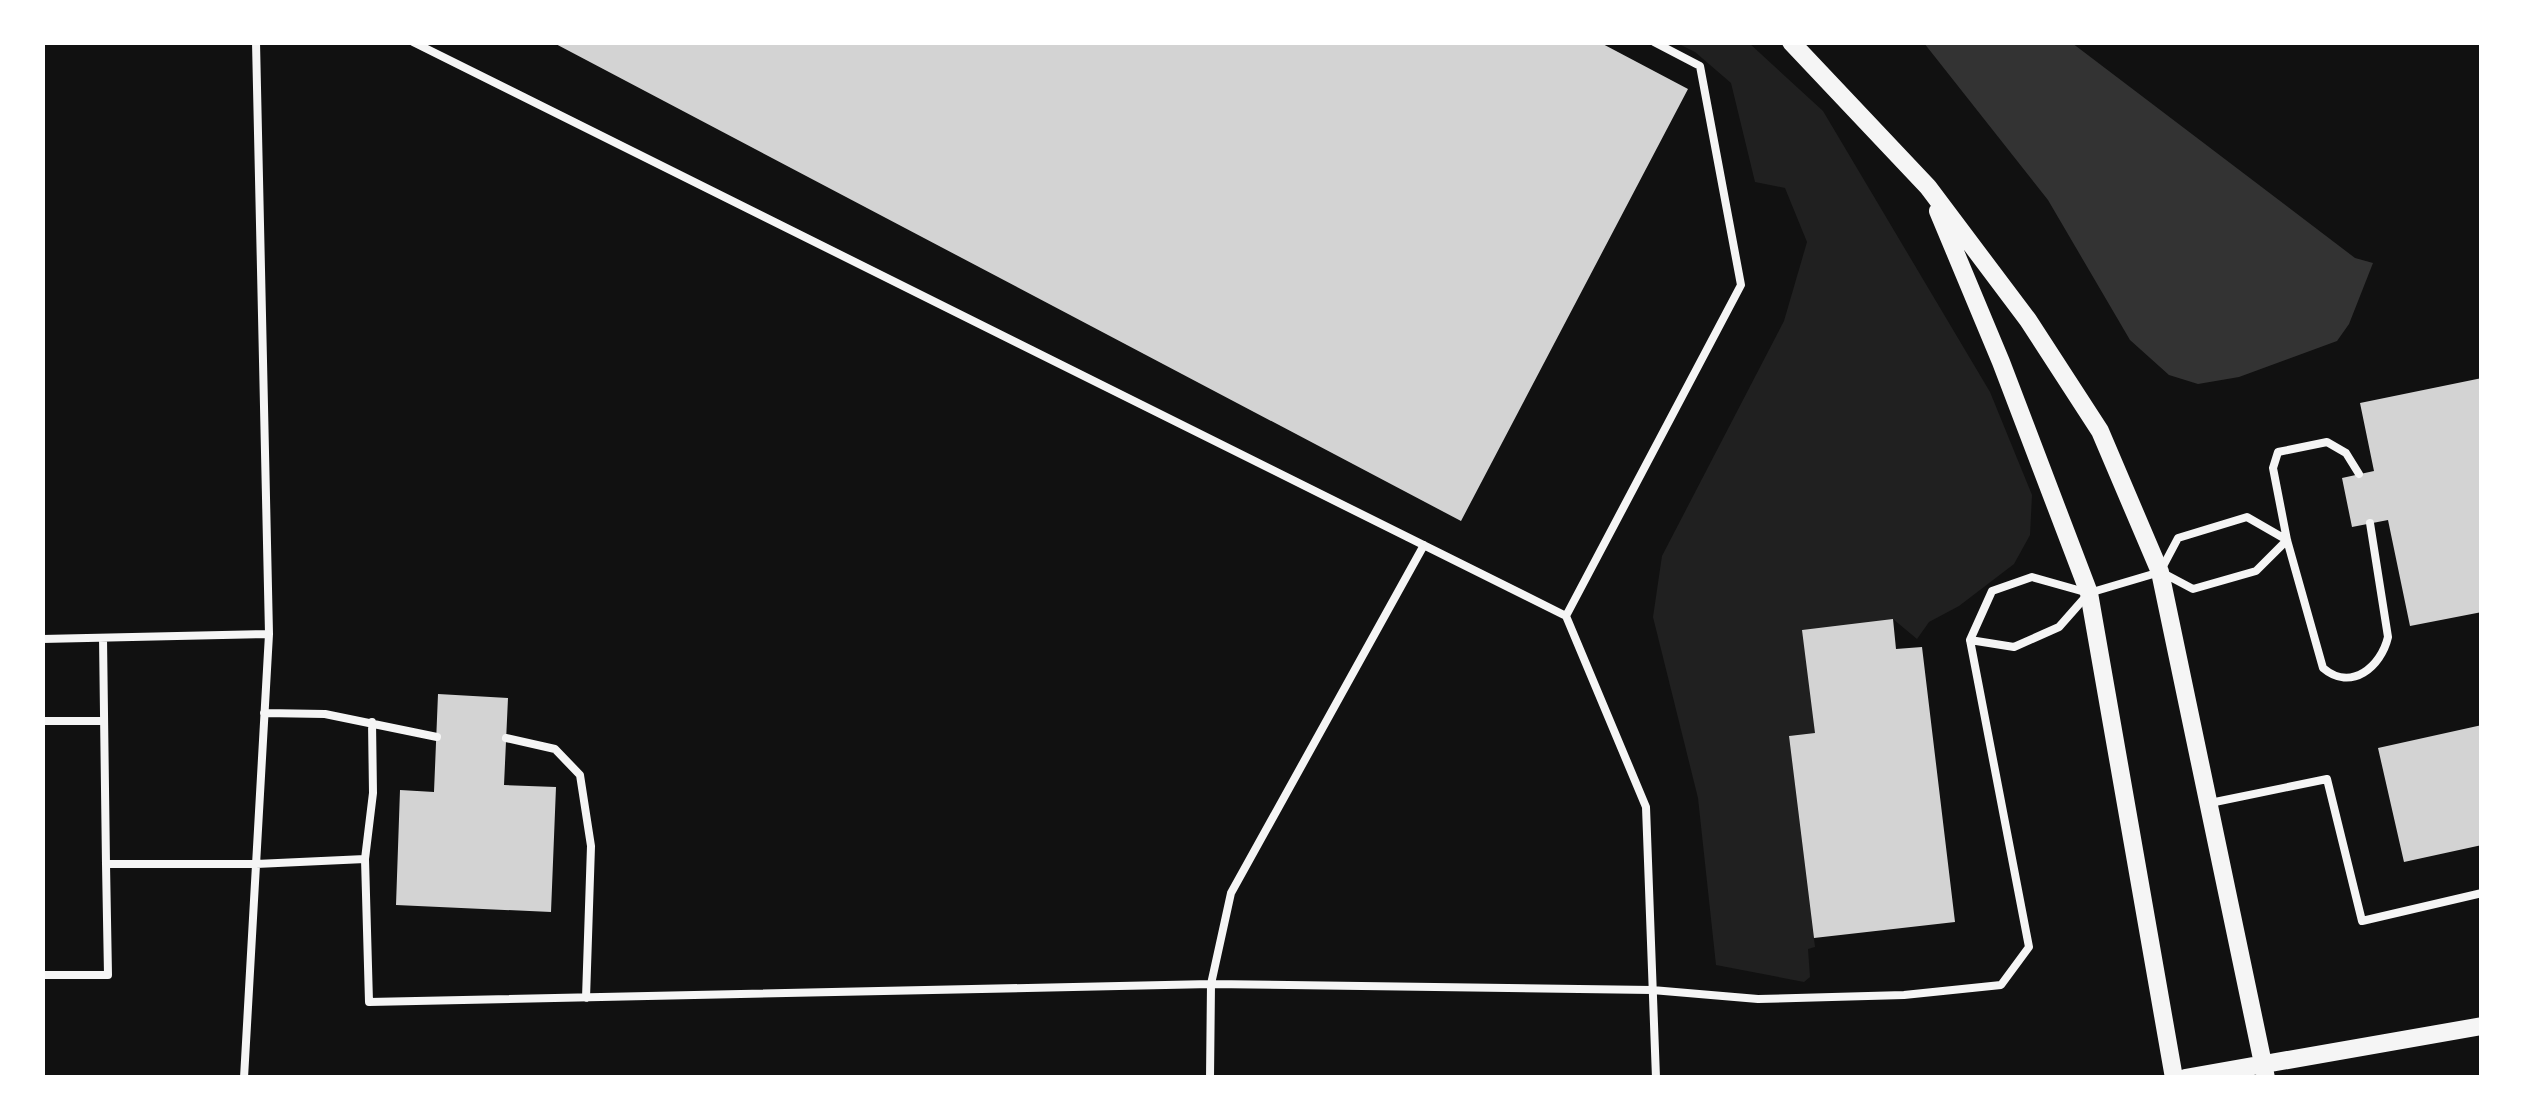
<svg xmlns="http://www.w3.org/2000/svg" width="2524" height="1120" font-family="Rubik,sans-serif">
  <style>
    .green { fill: #202020 }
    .water { fill: #333 }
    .building { fill: #d3d3d3 }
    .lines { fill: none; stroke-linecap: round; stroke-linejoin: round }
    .service { stroke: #f5f5f5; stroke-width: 8 }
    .tertiary { stroke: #f5f5f5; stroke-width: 18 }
  </style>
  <rect width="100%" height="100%" fill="#111"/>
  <path class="green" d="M1677 43H1749L1823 111 1990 392 2032 495 2030 535 2014 564 1959 606 1929 622 1917 639 1893 619 1815 733 1789 736 1815 947 1808 949 1810 977 1804 982 1716 965 1698 798 1653 617 1662 556 1784 321 1807 242 1785 188 1755 182 1731 83 1695 52Z"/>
  <path class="water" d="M1924 43H2072L2355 258 2373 263 2349 324 2337 341 2239 377 2198 384 2169 375 2130 340 2048 200Z"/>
  <path class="building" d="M552 42H1599L1688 89 1461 521Z
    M2482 378V612L2410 626 2388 520 2352 527 2342 478 2374 471 2360 403Z
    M1893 619 1896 649 1922 647 1955 922 1814 938 1789 736 1815 733 1802 630Z
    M438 694 508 698 504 785 556 787 551 912 396 905 400 790 434 792Z
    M2482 725V845L2404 862 2378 748Z"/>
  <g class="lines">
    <path class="service" d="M413 42 1566 616 1646 807 1656 1078
      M2359 474 2346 453 2327 442 2278 452 2273 468 2287 540 2323 668C2351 692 2381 667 2388 637L2370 523
      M2161 572 2193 589 2256 571 2287 540
      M1566 616 1741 285 1700 66 1654 42
      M103 638 106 864
      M42 639 269 634
      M1970 640 2014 647 2059 627 2089 593 2160 572 2178 538 2247 517 2287 540
      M264 713 325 714 437 737
      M42 721H104
      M506 738 555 749 580 775 591 846 586 998
      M2210 803 2327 779 2362 921 2482 893
      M365 859 373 793 372 722
      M42 975H108L106 864H256L365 859 369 1002 1211 984 1652 990 1758 999 1904 995 2001 985 2029 947 1970 640 1992 591 2032 577 2085 592
      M244 1078 269 634 256 42
      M1210 1078 1211 984 1231 893 1424 545"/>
    <path class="tertiary" d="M1791 42 1928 187 2028 320 2100 431 2160 572 2266 1078
      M1938 211 2001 362 2089 593 2174 1078
      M2185 1078 2482 1026"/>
  </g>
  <rect width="2524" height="1120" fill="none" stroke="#ffffff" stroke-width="90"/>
</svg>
